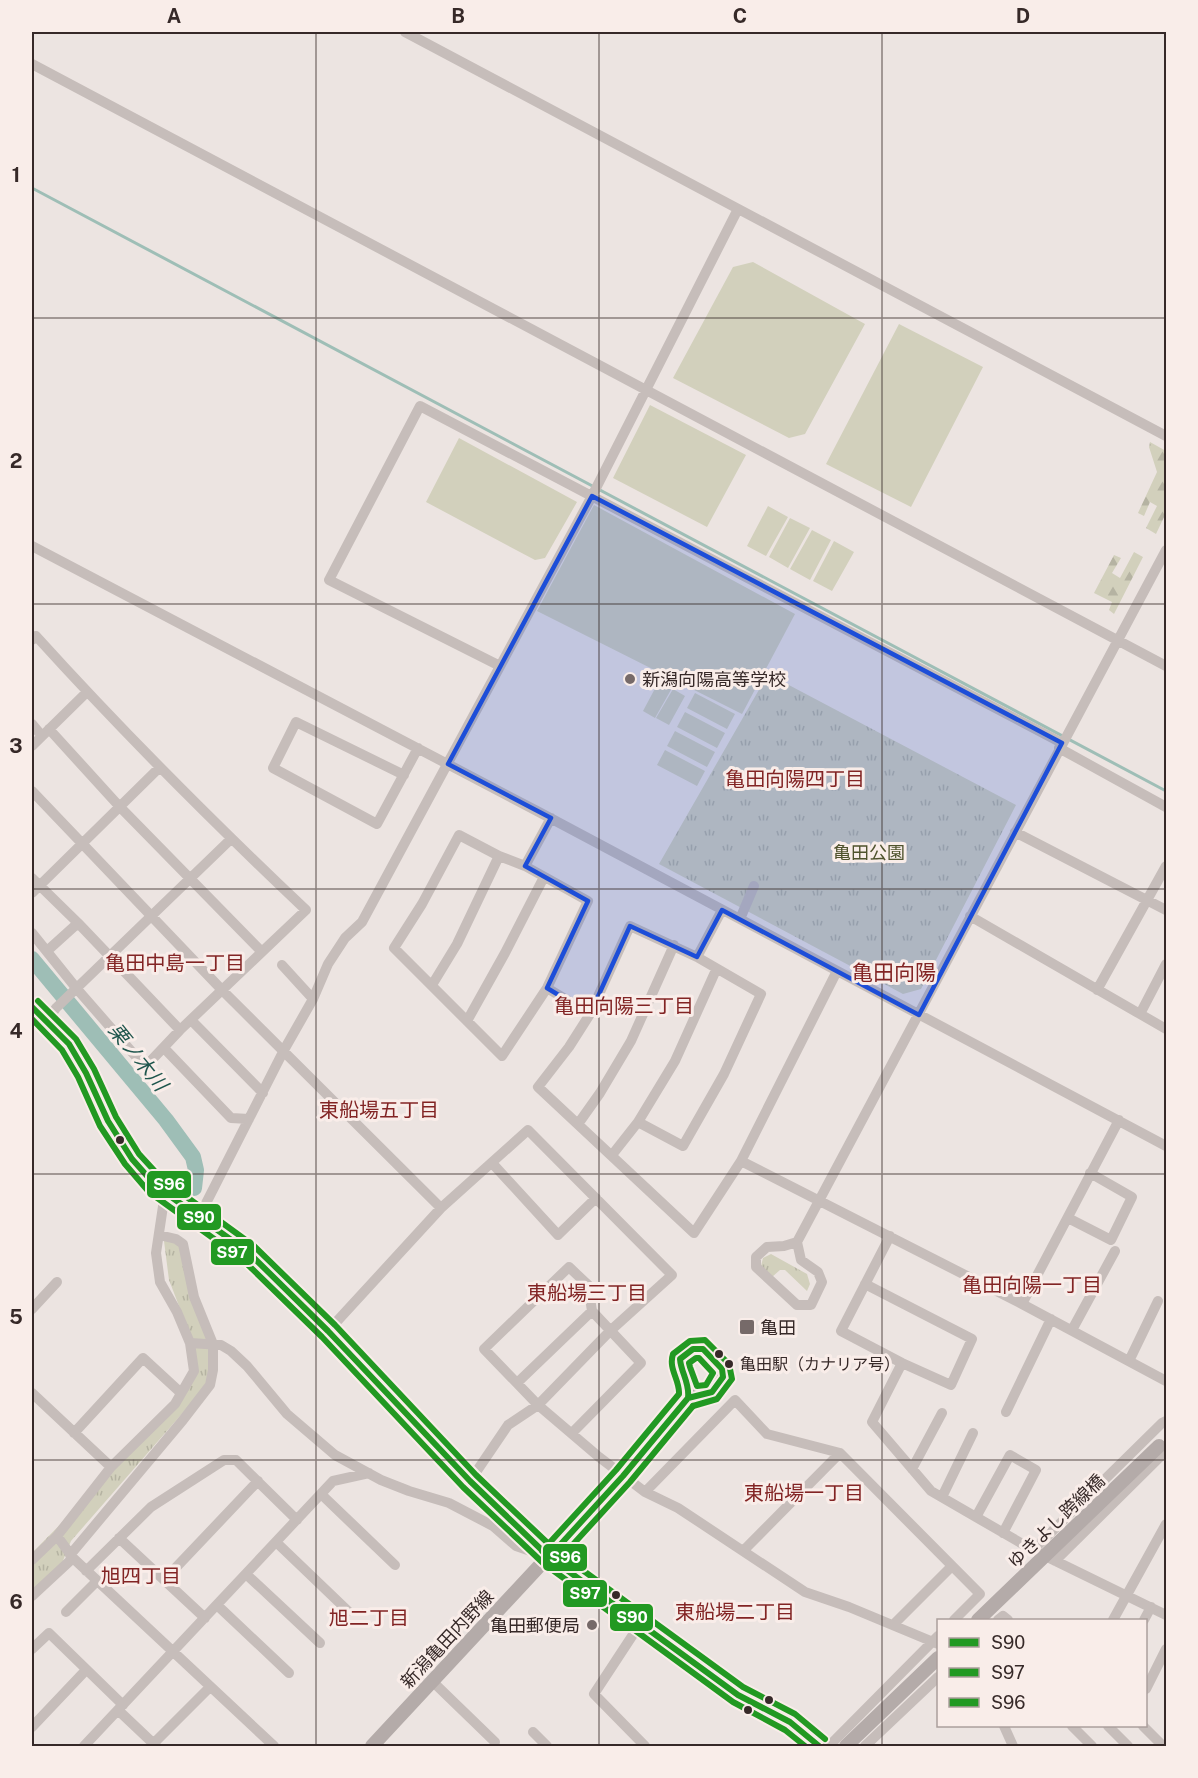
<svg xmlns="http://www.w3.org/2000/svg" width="1198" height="1778" font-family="'Public Sans','Noto Sans JP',sans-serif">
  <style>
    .grass { fill: url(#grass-tufts) }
    .forest { fill: url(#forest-firs) }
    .pitch { fill: #d2d0bc }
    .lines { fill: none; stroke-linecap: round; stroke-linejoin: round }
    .stream { stroke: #9ebeb6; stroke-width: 3 }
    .river { stroke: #9ebeb6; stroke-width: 16 }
    .minor { stroke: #c6bdba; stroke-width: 10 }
    .major { stroke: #b4aba9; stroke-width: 14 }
    .major-bridge { stroke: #b4aba9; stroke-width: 14 }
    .bus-1-casing { stroke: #f9ede9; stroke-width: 10 }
    .bus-2-casing { stroke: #f9ede9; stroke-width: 10 }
    .bus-3-casing { stroke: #f9ede9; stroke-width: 10 }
    .bus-1 { stroke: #292; stroke-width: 6 }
    .bus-2 { stroke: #292; stroke-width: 6 }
    .bus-3 { stroke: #292; stroke-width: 6 }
    .marked { fill: #1d4ed8; fill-opacity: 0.2; stroke: #1d4ed8; stroke-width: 4.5; stroke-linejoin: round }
    .grid { fill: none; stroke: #362928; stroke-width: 1.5; stroke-opacity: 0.55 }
    .poi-dot { fill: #766a69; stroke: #f9ede9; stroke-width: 2 }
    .bus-dot { fill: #362928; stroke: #f9ede9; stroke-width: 2 }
    .labels { text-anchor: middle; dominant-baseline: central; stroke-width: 6; stroke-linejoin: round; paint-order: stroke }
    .bus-label { font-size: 16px; fill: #362928; stroke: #f9ede9; text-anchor: start }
    .poi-label { font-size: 18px; fill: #362928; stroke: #f9ede9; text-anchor: start }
    .park-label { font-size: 18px; fill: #4f532d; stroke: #f9ede9 }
    .street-label { font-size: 18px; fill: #362928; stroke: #f9ede9 }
    .neighbourhood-label { font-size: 20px; fill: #822424; stroke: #f9ede9 }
    .water-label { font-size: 20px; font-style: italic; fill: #1f564d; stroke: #f9ede9 }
    .quarter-label { font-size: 21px; fill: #822424; stroke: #f9ede9 }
    .line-badge { stroke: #f9ede9; stroke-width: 2 }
    .badge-label { font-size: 16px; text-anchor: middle; font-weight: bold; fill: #fff }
    .neatline { fill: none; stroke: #362928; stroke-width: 2 }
    .grid-label { font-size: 20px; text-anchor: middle; font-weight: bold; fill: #362928 }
  </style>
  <defs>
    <pattern id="grass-tufts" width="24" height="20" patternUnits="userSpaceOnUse" patternTransform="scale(1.5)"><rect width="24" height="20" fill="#d2d0bc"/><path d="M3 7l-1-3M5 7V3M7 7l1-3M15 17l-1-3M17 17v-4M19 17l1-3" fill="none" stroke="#b5b3a2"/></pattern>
    <pattern id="forest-firs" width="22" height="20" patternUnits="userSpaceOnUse" patternTransform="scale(1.5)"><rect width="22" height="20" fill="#d2d0bc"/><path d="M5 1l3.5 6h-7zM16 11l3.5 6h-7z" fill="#b5b3a2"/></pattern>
  </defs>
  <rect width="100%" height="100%" fill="#ece4e1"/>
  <path class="grass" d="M768 674 1016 805 921 989 903 994 659 864Z
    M164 1241H174L181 1248 210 1350 207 1385 71 1541 62 1563 32 1591V1553L175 1408 197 1371 191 1337 169 1280Z
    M771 1254 807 1274 810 1284 807 1291 785 1270H780L772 1277 761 1266 763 1258Z"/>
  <path class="forest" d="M1150 442 1166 451V513L1156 534 1146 528 1157 506 1150 502 1144 516 1138 513 1157 472 1149 447Z
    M1134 552 1143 557 1114 614 1109 610 1112 602 1094 593 1114 555 1121 558 1112 573 1120 578Z"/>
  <path class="pitch" d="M753 262 865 324 805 434 789 438 673 378 733 267Z
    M899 324 983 367 911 507 826 464Z
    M650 405 746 455 707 527 613 478Z
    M459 438 577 502 545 558 535 560 426 502Z
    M594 505 795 614 742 714 537 611Z
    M768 506 788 517 766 556 747 546Z
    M790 518 810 528 788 568 769 557Z
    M812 530 831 540 810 580 790 569Z
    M834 541 854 552 832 591 813 581Z
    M659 681 672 688 655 718 643 711Z
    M673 689 685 696 669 725 656 718Z
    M695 693 735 714 727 729 687 708Z
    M685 712 725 733 717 748 677 727Z
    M675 731 715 752 707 767 667 746Z
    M665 750 705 771 697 786 657 765Z"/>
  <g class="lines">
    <path class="stream" d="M32 188 1166 791"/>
    <path class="river" d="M32 959 166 1120 193 1157 196 1170 194 1188"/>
    <path class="minor" d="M405 32 1166 436
      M32 64 1166 666
      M32 546 537 811 1166 1146
      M32 640 36 636C122 731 213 822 306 910L180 1030 145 1067 77 989 32 933
      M500 666 329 580 420 406 1062 743
      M32 724 42 736
      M49 729 119 806 262 952
      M32 746 87 692
      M1059 748 1166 807
      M404 775 296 722 273 768 377 824 418 748
      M32 791 222 990 441 1208
      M1015 832 1166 910
      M525 866 588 901 547 988 502 1056 394 948 422 904 459 835 499 856 525 866 551 818
      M32 878 78 923 180 1030
      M32 893 160 767
      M722 910 697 957 630 926 590 1014 569 1047 538 1087 694 1233 741 1161 837 971
      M970 916 1140 1014 1166 964
      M740 919 754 886
      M47 951 78 923
      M282 965 313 999
      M432 985 457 944 499 856
      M547 988 590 1014
      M1097 990 1166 866
      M1140 1014 1166 1029
      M191 1020 263 1093
      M47 1021 56 1008 231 839
      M467 1021 505 953 544 877
      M164 1048 231 1118 249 1119
      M638 1122 683 1146 724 1074 761 994 697 957
      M578 1124 600 1093 631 1041 674 945
      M612 1155 638 1122 675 1061 716 970
      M741 1161 1022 1304 1166 1381
      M492 1163 558 1235 596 1198
      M199 1217 284 1050 313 999 328 964 345 938 362 922 592 496 738 209
      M1068 1218 1111 1240 1132 1197 1090 1173
      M797 1242 784 1246 767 1247 756 1257V1267L797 1305H811L822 1282 818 1272 801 1260 797 1242 1166 550
      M865 1284 972 1339 951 1385 902 1363 841 1331 890 1236
      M1022 1304 1119 1120
      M32 1309 57 1282
      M1072 1330 1115 1251
      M328 1331 441 1208 528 1130 672 1275 610 1331 538 1405 508 1425 470 1481
      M190 1343 221 1345 231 1351 247 1366 287 1414 335 1455 381 1480 409 1491 449 1503 493 1526 516 1546 548 1557
      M1129 1361 1158 1301
      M902 1363 872 1422 931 1491 1033 1550 1166 1615
      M517 1383 592 1311
      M32 1393 111 1467
      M1006 1412 1051 1319
      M74 1433 143 1358 181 1393
      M572 1433 641 1363 592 1311 588 1285 569 1267 484 1349 538 1405 599 1457 645 1492 678 1508 805 1592 849 1607 938 1644
      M840 1453 980 1594 954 1620
      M912 1469 942 1413
      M645 1492 735 1400 767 1434 840 1453 743 1551
      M322 1495 395 1565
      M942 1497 973 1433
      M976 1517 1010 1455 1036 1470 1003 1533
      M57 1536 73 1558 274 1746
      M119 1538 205 1618
      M276 1542 348 1611
      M1033 1550 1162 1423 1166 1421
      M70 1555 183 1420 210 1385 213 1370V1344L194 1297 183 1244 176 1239 159 1235
      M32 1560 57 1536 111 1467 175 1404 194 1371 190 1343 177 1312 160 1282 156 1253 165 1193
      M1055 1561 1166 1451
      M86 1571 151 1507 224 1460H236L297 1520
      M246 1574 320 1643
      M165 1579 258 1481
      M32 1596 73 1558
      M217 1605 289 1673
      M66 1612 97 1581
      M998 1620 1003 1616 1008 1620
      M1113 1620 1166 1524
      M1144 1620 1151 1607
      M640 1624 594 1694 645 1746
      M893 1625 952 1566
      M32 1649 49 1633 123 1705
      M432 1681 495 1742
      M1146 1689 1166 1649
      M119 1711 156 1746
      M1004 1726 1013 1746
      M1072 1726 1092 1746
      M1108 1726 1128 1746
      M1143 1726 1163 1746
      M32 1727 86 1670
      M533 1732 547 1746
      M153 1744 210 1687
      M84 1746 333 1481 369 1473
      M829 1746 938 1636
      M865 1746 938 1677"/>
    <path class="major" d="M32 1007 69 1044 86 1073 108 1121 132 1159 156 1186 248 1252 328 1331 470 1481 549 1557 738 1695 790 1722 819 1746
      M372 1746 623 1476 688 1398C692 1378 679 1376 680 1359L693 1349H703L722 1369 723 1377C709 1400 710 1390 688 1398
      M846 1746 938 1658"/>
    <path class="major-bridge" d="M978 1620 1159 1446"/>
    <g class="bus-1-casing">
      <path id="bus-1" d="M32 1007 69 1044 86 1073 108 1121 132 1159 156 1186 248 1252 328 1331 470 1481 549 1557 738 1695 790 1722 819 1746
        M693 1349H703L722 1369 723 1377 712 1392 688 1398C690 1383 681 1373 680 1359Z
        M549 1557 623 1476 688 1398"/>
    </g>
    <g class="bus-2-casing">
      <path id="bus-2" d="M32 1019 62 1050 78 1077 100 1126 125 1164 149 1192 242 1259 322 1337 463 1487 543 1563 733 1702 785 1730 805 1746
        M696 1358H699L713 1373 706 1385 697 1386 690 1367 689 1363Z
        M556 1563 630 1482 693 1406"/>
    </g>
    <g class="bus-3-casing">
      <path id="bus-3" d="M38 1001 76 1039 94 1069 116 1117 139 1154 162 1179 254 1246 335 1325 476 1475 555 1550 743 1687 795 1714 825 1739
        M542 1551 616 1470 679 1394C680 1380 668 1369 673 1354L690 1341 705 1340 729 1364 732 1379 717 1399 693 1406"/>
    </g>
    <use href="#bus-1" class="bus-1"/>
    <use href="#bus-2" class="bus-2"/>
    <use href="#bus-3" class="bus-3"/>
  </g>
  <path class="marked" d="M592 496 1062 743 919 1015 722 910 697 957 630 926 590 1014 547 988 588 901 525 866 551 818 448 764Z"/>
  <path class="grid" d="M316 32V1746M599 32V1746M882 32V1746M32 318H1166M32 604H1166M32 889H1166M32 1174H1166M32 1460H1166"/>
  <g class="poi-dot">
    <circle cx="630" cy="679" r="6"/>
    <rect x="739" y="1319" width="16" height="16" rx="3"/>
    <circle cx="592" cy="1625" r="6"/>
  </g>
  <g class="bus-dot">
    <circle cx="120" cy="1140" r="5"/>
    <circle cx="719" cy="1354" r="5"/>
    <circle cx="729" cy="1364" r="5"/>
    <circle cx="616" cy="1595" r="5"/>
    <circle cx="769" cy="1700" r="5"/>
    <circle cx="748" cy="1710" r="5"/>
  </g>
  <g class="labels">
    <g class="bus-label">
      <text x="740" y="1364">亀田駅（カナリア号）</text>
    </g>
    <g class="poi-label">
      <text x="642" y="679">新潟向陽高等学校</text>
      <text x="760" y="1327">亀田</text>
      <text x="580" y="1625" text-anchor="end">亀田郵便局</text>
    </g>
    <g class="park-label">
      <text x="869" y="852">亀田公園</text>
    </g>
    <g class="street-label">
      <text transform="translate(1056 1521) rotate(-44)">ゆきよし跨線橋</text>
      <text transform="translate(447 1639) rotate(-47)">新潟亀田内野線</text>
    </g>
    <g class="neighbourhood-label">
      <text x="795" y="779">亀田向陽四丁目</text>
      <text x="175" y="963">亀田中島一丁目</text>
      <text x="624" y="1006">亀田向陽三丁目</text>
      <text x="379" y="1110">東船場五丁目</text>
      <text x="1032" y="1285">亀田向陽一丁目</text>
      <text x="587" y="1293">東船場三丁目</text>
      <text x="804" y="1493">東船場一丁目</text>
      <text x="141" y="1576">旭四丁目</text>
      <text x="735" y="1612">東船場二丁目</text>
      <text x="369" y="1618">旭二丁目</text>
    </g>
    <g class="water-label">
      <text transform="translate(138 1057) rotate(51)">栗ノ木川</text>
    </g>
    <g class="quarter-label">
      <text x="894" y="972">亀田向陽</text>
    </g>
  </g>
  <g class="line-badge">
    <rect x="146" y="1170" width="46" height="29" rx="6" fill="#292"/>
    <rect x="176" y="1203" width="46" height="28" rx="6" fill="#292"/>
    <rect x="210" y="1238" width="45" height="28" rx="6" fill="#292"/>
    <rect x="542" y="1543" width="46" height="29" rx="6" fill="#292"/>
    <rect x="562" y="1579" width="46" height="29" rx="6" fill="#292"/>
    <rect x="609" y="1603" width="45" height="29" rx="6" fill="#292"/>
  </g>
  <g class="badge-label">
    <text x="169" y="1190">S96</text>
    <text x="199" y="1223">S90</text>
    <text x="232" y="1258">S97</text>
    <text x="565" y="1563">S96</text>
    <text x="585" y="1599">S97</text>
    <text x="632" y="1623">S90</text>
  </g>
  <rect width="1198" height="1778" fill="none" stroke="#f9ede9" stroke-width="66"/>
  <rect x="937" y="1619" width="210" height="108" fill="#f9ede9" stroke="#ab9f9c" stroke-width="1.5"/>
  <rect x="949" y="1638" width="30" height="9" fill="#229922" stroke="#ab9f9c" stroke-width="1.5"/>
  <text x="991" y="1649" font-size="18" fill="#362928">S90</text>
  <rect x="949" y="1668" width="30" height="9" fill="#229922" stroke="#ab9f9c" stroke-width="1.5"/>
  <text x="991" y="1679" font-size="18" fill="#362928">S97</text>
  <rect x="949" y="1698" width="30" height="9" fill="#229922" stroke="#ab9f9c" stroke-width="1.5"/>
  <text x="991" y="1709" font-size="18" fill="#362928">S96</text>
  <rect x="33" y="33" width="1132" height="1712" class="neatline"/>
  <g class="grid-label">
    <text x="174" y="23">A</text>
    <text x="458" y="23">B</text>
    <text x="740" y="23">C</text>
    <text x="1023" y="23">D</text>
    <text x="16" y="182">1</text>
    <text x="16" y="468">2</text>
    <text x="16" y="753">3</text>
    <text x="16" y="1038">4</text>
    <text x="16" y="1324">5</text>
    <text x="16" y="1609">6</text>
  </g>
</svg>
